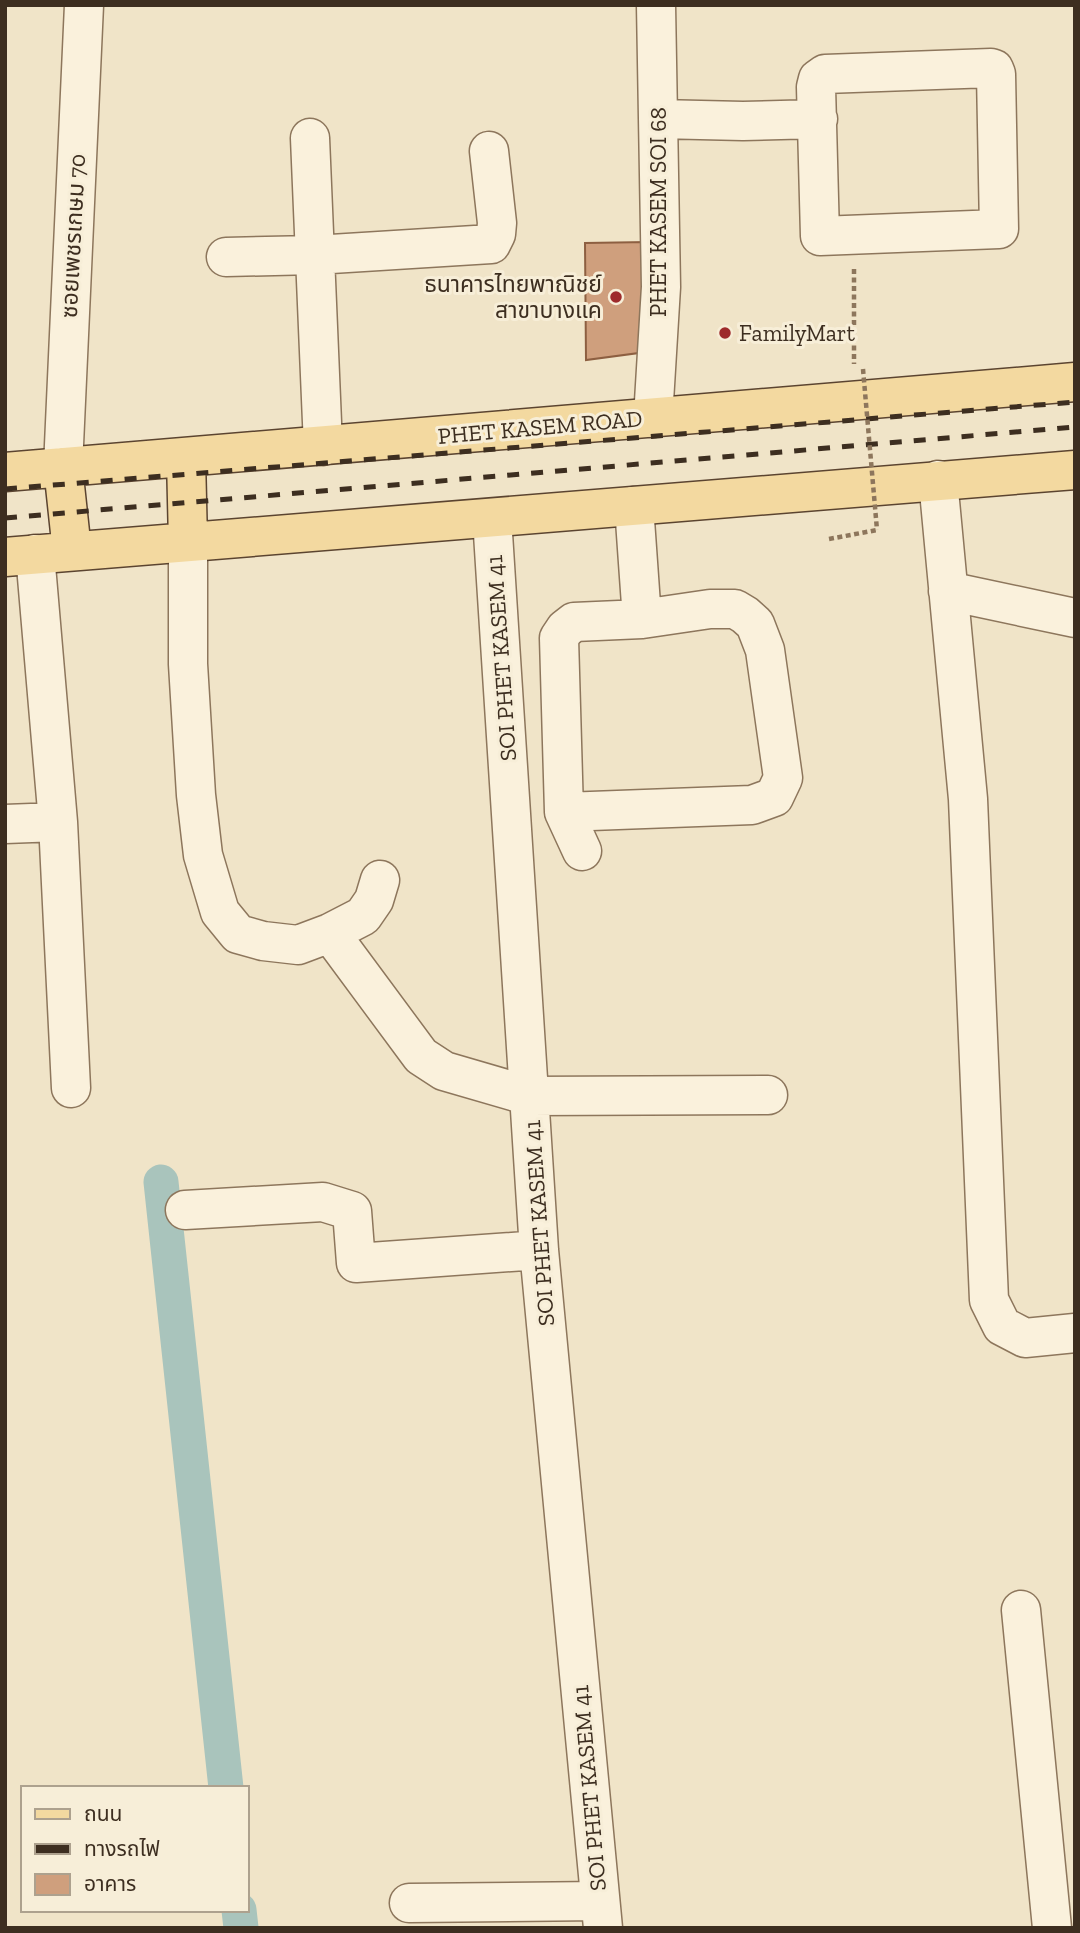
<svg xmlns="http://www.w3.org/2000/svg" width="1080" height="1933" font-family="'Zilla Slab','Noto Sans Thai',serif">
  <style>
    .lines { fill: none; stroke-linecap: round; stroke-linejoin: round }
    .canal { stroke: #a9c4bc; stroke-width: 35 }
    .building { fill: #cf9f7d; stroke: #8d5f41; stroke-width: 2 }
    .minor-casing { stroke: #8d765c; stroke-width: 41 }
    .major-casing { stroke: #5b4430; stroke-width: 41 }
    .path { stroke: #8d765c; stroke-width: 4.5; stroke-dasharray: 5 3.5; stroke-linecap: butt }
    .minor { stroke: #faf1dc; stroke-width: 38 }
    .major { stroke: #f3d9a0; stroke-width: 38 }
    .rail { stroke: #3d2e20; stroke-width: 5; stroke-dasharray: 12 12; stroke-linecap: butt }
    .path-bridge { stroke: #8d765c; stroke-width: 4.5; stroke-dasharray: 5 3.5; stroke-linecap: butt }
    .poi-dot { fill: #9e2a2b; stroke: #f7eed8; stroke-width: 2.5 }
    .labels { text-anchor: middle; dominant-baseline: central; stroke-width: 6; stroke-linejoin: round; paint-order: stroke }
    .street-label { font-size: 23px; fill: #3d2e20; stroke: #f7eed8 }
    .poi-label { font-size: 23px; fill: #3d2e20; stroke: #f7eed8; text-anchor: end }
  </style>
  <rect width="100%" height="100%" fill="#f0e4c8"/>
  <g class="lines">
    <path class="canal" d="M161 1182 226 1788
      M239 1910 241 1928"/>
  </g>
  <path class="building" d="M648 242 646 352 586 360 585 243Z"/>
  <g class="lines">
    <g class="minor-casing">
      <path id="minor" d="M991 68 994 69 996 74 999 229 820 236 816 87 818 79 825 74Z
        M658 119 743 121 818 119
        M310 138 323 446
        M226 257 315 255 491 244 496 234 497 223 489 151
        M653 418 661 287 656 5
        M63 467 84 5
        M938 480 968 799 989 1300 1002 1326 1025 1338 1075 1333
        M492 518 539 1250 603 1928
        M188 542V664L196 795 203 855 220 912 238 934 263 941 298 945 330 933 363 916 374 900 380 880
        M35 554 58 822 71 1088
        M948 591 1075 618
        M564 812 752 805 774 797 783 778 765 650 755 624 745 615 735 609H710L642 619
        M5 824 58 822
        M582 851 564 812 559 638 565 629 574 622 642 619 634 506
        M330 933 421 1056 444 1071 530 1096 768 1095
        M185 1210 323 1202 352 1211 356 1263 539 1250
        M1021 1610 1052 1928
        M409 1903 600 1901"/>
    </g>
    <g class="major-casing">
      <path id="major" d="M186 458 188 542
        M63 467 72 551
        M5 472 1075 382
        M5 557 1075 470"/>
    </g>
    <path class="path" d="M854 269V364
      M829 539 877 530"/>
    <use href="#minor" class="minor"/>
    <use href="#major" class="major"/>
    <path class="rail" d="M5 489 1075 402
      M5 518 1075 427"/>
    <path class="path-bridge" d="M863 369 877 530"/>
  </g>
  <g class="poi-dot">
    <circle cx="616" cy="297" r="7"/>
    <circle cx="725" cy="333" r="7"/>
  </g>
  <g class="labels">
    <g class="street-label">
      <text transform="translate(658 212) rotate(-90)">PHET KASEM SOI 68</text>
      <text transform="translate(73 236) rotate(-87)">ซอยเพชรเกษม 70</text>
      <text transform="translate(540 427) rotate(-5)">PHET KASEM ROAD</text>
      <text transform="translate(501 658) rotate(-94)">SOI PHET KASEM 41</text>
      <text transform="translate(539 1223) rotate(-94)">SOI PHET KASEM 41</text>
      <text transform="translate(589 1788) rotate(-95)">SOI PHET KASEM 41</text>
    </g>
    <g class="poi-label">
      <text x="602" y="284">ธนาคารไทยพาณิชย์<tspan x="602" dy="26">สาขาบางแค</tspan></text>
      <text x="739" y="333" text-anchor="start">FamilyMart</text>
    </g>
  </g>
  <rect width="1080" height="1933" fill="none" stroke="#3d2e20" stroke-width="14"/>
  <rect x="21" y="1786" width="228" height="126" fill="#f7eed8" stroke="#ada18e" stroke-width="2"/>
  <rect x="35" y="1809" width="35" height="10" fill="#f3d9a0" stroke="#ada18e" stroke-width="2"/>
  <text x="84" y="1821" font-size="21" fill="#3d2e20">ถนน</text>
  <rect x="35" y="1844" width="35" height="10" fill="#3d2e20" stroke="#ada18e" stroke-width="2"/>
  <text x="84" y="1856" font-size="21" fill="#3d2e20">ทางรถไฟ</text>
  <rect x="35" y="1874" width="35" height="21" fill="#cf9f7d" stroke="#ada18e" stroke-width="2"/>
  <text x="84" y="1891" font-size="21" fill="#3d2e20">อาคาร</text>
</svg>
